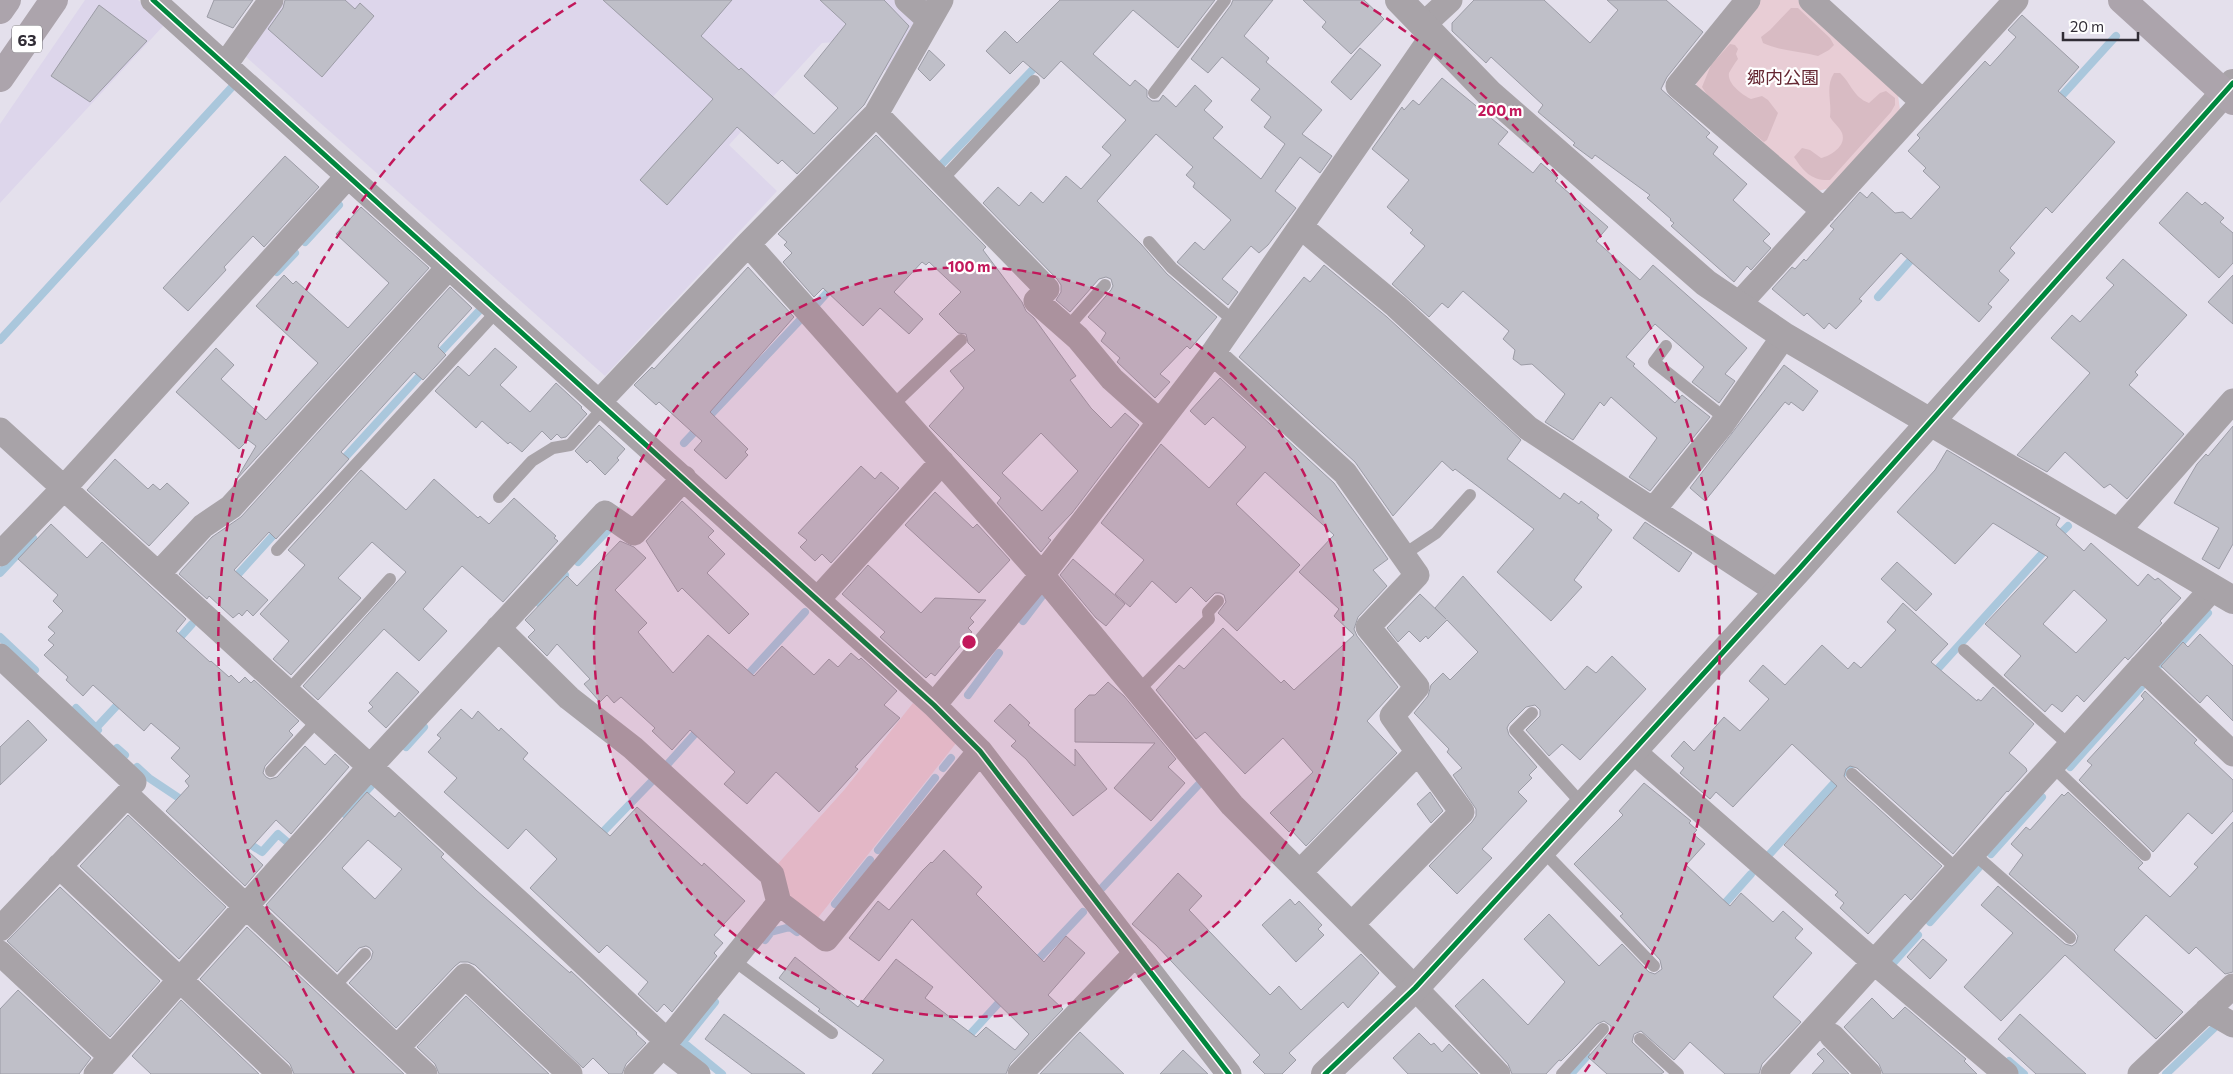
<svg xmlns="http://www.w3.org/2000/svg" width="2233" height="1074" font-family="Commissioner,'Noto Sans JP',sans-serif">
  <style>
    .built { fill: #ddd6eb }
    .green { fill: #e8cdd5 }
    .forest { fill: #d8bbc3 }
    .lines { fill: none; stroke-linecap: round; stroke-linejoin: round }
    .stream { stroke: #aac7dc; stroke-width: 8 }
    .building { fill: #bfbfc8; stroke: #9c9ca6; fill-rule: evenodd }
    .service { stroke: #a8a3a8; stroke-width: 12 }
    .minor { stroke: #a8a3a8; stroke-width: 25 }
    .tertiary { stroke: #a8a3a8; stroke-width: 28 }
    .primary { stroke: #aca4ac; stroke-width: 28 }
    .cycleway-casing { stroke: #fff; stroke-width: 8 }
    .cycleway { stroke: #00873e; stroke-width: 5 }
    .ring { fill: none; stroke: #c2185b; stroke-width: 2.5; stroke-dasharray: 9 6 }
    .labels { text-anchor: middle; dominant-baseline: central; stroke-width: 4.5; stroke-linejoin: round; paint-order: stroke }
    .shield { fill: #fff; stroke: #6f6c72; stroke-width: 1 }
    .shield-label { font-size: 16px; font-weight: bold; fill: #312d36 }
    .park-label { font-size: 18px; fill: #652833; stroke: #fff }
    .centre { fill: #c2185b; stroke: #fff; stroke-width: 2.5 }
    .ring-label { font-size: 15px; text-anchor: middle; font-weight: bold; fill: #c2185b; stroke: #fff; stroke-width: 4.5; stroke-linejoin: round; paint-order: stroke }
  </style>
  <rect width="100%" height="100%" fill="#e4e0ec"/>
  <path class="built" d="M85 0H138L165 24 0 203V124Z
    M285 0H894L915 20 916 28 889 73 851 46 836 42 822 43 729 145 777 191 605 376 245 56Z"/>
  <path class="green" d="M1760 0H1798L1898 95 1900 110 1830 188 1818 191 1697 92 1696 79Z
    M913 703 957 742 817 919 790 897 775 867 845 789Z"/>
  <path class="forest" d="M1791 8H1798L1830 38 1834 45 1829 50 1818 56C1800 51 1780 51 1763 43L1761 37 1770 30Z
    M1730 44 1735 45 1738 49 1736 54 1738 59C1735 63 1731 69 1729 73 1727 84 1743 95 1751 99L1762 96 1768 100 1778 113 1767 140 1764 142 1708 96 1702 87 1711 65Z
    M1834 73H1840C1851 83 1853 97 1869 103L1880 93 1886 91 1895 98V105L1891 112 1830 180C1812 181 1804 172 1794 157L1802 148 1810 150 1821 158C1830 156 1847 146 1842 133 1840 128 1833 122 1830 117 1832 101 1825 87 1834 73Z"/>
  <g class="lines">
    <path class="stream" d="M2057 101 2116 36
      M941 165 1039 63
      M305 242 339 205
      M277 272 295 253
      M1878 297 1917 253
      M816 305 834 285
      M0 340 232 87
      M436 357 479 311
      M684 443 799 321
      M340 463 425 370
      M2057 537 2068 526
      M578 562 608 530
      M0 573 33 538
      M232 581 278 530
      M539 603 565 575
      M1023 621 1042 596
      M0 637 35 670
      M175 643 192 624
      M2162 664 2208 613
      M1933 674 2048 547
      M744 679 805 612
      M968 695 999 653
      M76 708 98 730
      M96 728 123 699
      M406 747 424 727
      M117 748 125 755
      M137 767 149 778 185 802
      M665 767 701 727
      M2070 767 2141 687
      M943 768 951 758
      M345 814 371 786
      M597 838 655 778
      M245 841 262 852 278 834 293 847
      M878 850 935 778
      M1991 854 2042 797
      M1767 857 1855 760
      M1102 888 1201 782
      M835 904 870 860
      M1719 910 1751 874
      M1930 922 1981 865
      M765 940 771 932 790 927 797 932
      M1893 963 1918 935
      M1033 965 1083 912
      M715 1002 683 1042 722 1074
      M964 1041 1005 996
      M2009 1061 2024 1074
      M1571 1074 1587 1056
      M2166 1074 2214 1028"/>
  </g>
  <path class="building" d="M214 0H253L233 28 207 17Z
    M285 0H345L355 9 360 3 374 16 322 77 268 29 283 8Z
    M603 0H732L701 36 739 70 741 68 814 134 838 108 804 76 846 24 820 0H884L909 26 864 105 797 174 782 160 778 164 737 127 667 205 640 180 713 99Z
    M1060 0H1215L1178 48 1133 10 1093 54 1130 86 1135 80 1147 90V97L1152 101H1159L1163 95 1176 107 1195 85 1212 101 1204 110 1223 127 1213 138 1261 179 1285 144 1264 127 1271 117 1251 100 1260 89 1222 57 1208 73 1191 59 1231 5 1233 0H1273L1244 36 1269 58 1266 62 1322 110 1302 134 1332 156 1320 173 1300 157 1275 191 1296 208 1268 245 1259 253 1251 246 1222 279 1238 292 1228 305 1177 262 1195 242 1204 250 1231 220 1193 187 1195 183 1186 175 1193 167 1156 134 1097 201 1141 244 1167 274 1217 317 1190 349 1187 346 1160 374 1170 382 1155 398 1117 362 1120 358 1101 341 1106 333 1088 317 1111 290 1113 286 1111 279 1106 277 1099 279 1070 312 1056 300 1061 292V285L1057 279 983 203 998 187 1019 206 1031 192 1043 203 1066 176 1081 189 1111 155 1102 147 1126 120 1061 61 1044 79 1023 61 1010 74 986 51 1005 31 1017 43Z
    M1303 0H1364L1384 19 1351 54 1322 27 1326 22Z
    M1474 0H1544L1590 43 1618 10 1607 0H1666L1703 32 1667 77 1661 89 1710 133 1706 137 1718 147 1713 154 1747 184 1733 200 1770 234 1763 241 1771 248 1751 270 1747 266 1734 282 1671 226 1674 223 1670 220 1671 219 1647 198 1650 195 1595 155 1592 159 1573 145 1575 143 1538 112 1543 105 1491 57 1486 63 1452 31V23Z
    M99 5 147 41 90 102 51 76Z
    M2022 15 2079 67 2058 91 2115 142 2052 213 2046 207 2010 248 2015 253 1999 271 2009 280 1988 304 1992 307 1979 322 1901 253 1859 299 1862 301 1836 329 1829 323 1824 329 1807 313 1804 316 1772 289 1792 267 1795 269 1804 259 1806 261 1834 229 1830 226 1860 192 1867 198 1872 192 1895 213 1903 212 1911 219 1940 187 1923 171 1926 168 1908 151 1920 138 1917 135 1985 61 1990 66 2016 37 2008 30Z
    M1360 48 1381 65 1351 100 1331 82Z
    M929 50 945 65 930 81 918 69Z
    M1442 78 1508 132 1498 144 1533 173 1541 163 1558 178 1555 181 1608 227 1596 241 1640 280 1653 265 1747 348 1725 374 1735 381 1719 403 1692 382 1704 367 1655 324 1626 357 1635 364 1633 366 1675 403 1682 395 1710 417 1650 491 1629 477 1657 438 1611 397 1604 406 1600 402 1573 440 1545 422 1565 394 1532 364 1521 365 1513 359 1515 350 1503 339 1509 331 1463 291 1448 308 1442 303 1429 317 1392 284 1425 246 1410 233 1413 230 1387 207 1409 180 1372 149 1402 107 1404 110 1413 100 1419 105Z
    M876 135 986 247 983 250 1022 302 1026 311 1034 318 1076 376 1070 380 1091 408 1111 428 1125 413 1139 425 1072 513 1048 538 1051 540 1041 552 997 503 1001 498 929 426 964 388 950 371 975 350 968 343 966 334 958 333 939 314 961 292 929 262 926 265 922 262 894 292 923 319 909 334 880 308 863 326 823 288 814 297 783 262 792 253 784 245 787 242 778 234ZM1041 433 1078 471 1042 511 1002 473Z
    M285 156 319 187 264 247 253 236 224 267 226 270 188 311 163 288Z
    M2187 192 2202 205 2205 202 2224 218 2220 222 2233 233V263L2219 278 2159 223Z
    M361 207 429 268 236 480 256 446 248 440 239 449 176 392 216 348 234 365 221 379 266 420 318 363 256 306 284 275 293 284 296 281 348 328 389 283 336 234Z
    M2123 259 2187 315 2135 372 2138 375 2129 385 2184 434 2127 499 2110 484 2104 488 2065 452 2047 472 2017 455 2090 373 2051 338 2072 315 2080 322 2114 285 2106 278Z
    M1324 265 1387 317 1521 440 1507 459 1560 499 1564 493 1579 504 1581 501 1599 515 1597 518 1612 530 1574 580 1582 587 1551 621 1497 572 1534 529 1455 469 1453 471 1442 461 1393 516 1355 462 1239 357 1304 277 1310 282Z
    M748 267 794 317 710 412 748 449 745 452 748 455 726 479 694 450 702 441 659 402 656 405 634 385 652 367 654 369Z
    M2233 275V324L2208 302Z
    M450 287 472 308 439 344 438 347 446 355 423 380 414 372 341 452 349 459 276 539 269 532 234 570 268 600 253 616 247 610 242 616 239 613 233 618 209 596 207 599 179 574 182 570 212 537 241 517Z
    M495 348 517 367 500 385 530 412 556 383 582 407 581 408 587 414 566 437 561 438 557 434 551 440 542 431 522 452 510 442 508 444 482 421 476 428 435 391 458 366 469 376Z
    M1784 365 1818 391 1803 411 1791 402 1789 405 1785 402 1705 501 1690 488Z
    M1220 378 1334 483 1388 559 1373 570 1387 586 1358 617 1354 629 1357 636 1398 687 1367 721 1397 753 1306 846 1291 830 1289 832 1270 813 1313 772 1283 738 1245 774 1205 732 1196 739 1156 690 1179 665 1184 669 1223 628 1281 683 1284 680 1294 690 1354 635 1334 616 1339 609 1299 572 1334 535 1265 472 1236 504 1300 565 1237 631 1218 613 1226 602 1224 595 1220 593H1215L1206 602 1191 587 1176 603 1152 581 1130 607 1115 594 1144 560 1101 523 1161 444 1209 488 1246 447 1213 417 1205 425 1190 411Z
    M599 425 625 449 617 458 619 460 605 475 590 460 587 463 575 451Z
    M2233 426V544L2219 569 2202 559 2219 528 2174 503 2197 464 2206 454 2208 456Z
    M1947 450 2060 518 2056 525 2084 551 2091 543 2138 586 2148 574 2155 580 2158 578 2181 598 2160 621 2162 623 2128 660 2125 657 2084 702 2077 695 2062 712 2052 704 2045 712 2004 675 2021 656 1985 624 2048 557 1993 523 1955 564 1897 512 1935 470ZM2074 590 2107 620 2076 653 2043 624Z
    M115 459 148 489 153 484 160 490 167 483 189 503 149 546 87 490Z
    M861 466 875 479 881 472 899 488 831 563 822 554 815 561 800 547 807 540 798 533Z
    M361 470 406 510 434 479 478 518 480 516 489 524 514 498 556 536 554 538 558 541 503 602 462 566 423 609 447 631 419 661 384 629 318 700 303 686 406 572 372 542 338 578 361 598 291 675 273 659 289 641 260 614 305 565 288 550Z
    M935 492 973 528 977 524 1010 560 979 593 905 525Z
    M682 501 714 531 708 537 725 554 707 573 749 614 729 634 682 588 678 592 646 541Z
    M1645 522 1692 553 1679 572 1633 538Z
    M51 524 87 558 102 542 186 619 176 631 210 662 211 661 229 677 231 675 239 683 245 677 251 683 254 680 299 721 289 731 293 735 265 766 263 773 266 777 270 779 277 777 305 746 325 765 335 754 349 767 291 834 276 820 248 851 263 865 245 886 166 811 189 786 185 781 190 776 171 758 180 748 151 723 144 731 93 685 83 696 66 680 68 677 44 655 54 645 48 640 55 633 48 627 63 611 53 601 58 595 18 559Z
    M620 541 634 547 646 558 615 590 647 623 638 632 673 673 708 635 754 676 782 646 814 675 829 659 838 667 851 653 859 660 861 658 897 691 884 705 900 718 855 767 858 769 819 812 776 772 747 804 724 784 735 772 690 730 672 750 652 731 655 728 621 697 614 703 607 695 600 702 584 684 590 679 557 644 547 656 528 637 535 630 525 620 567 576 577 586Z
    M1073 559 1125 604 1106 626 1096 618 1060 575Z
    M1897 562 1932 594 1916 611 1881 579Z
    M868 565 921 613 935 598 986 600 970 618 974 622 968 628 972 632 935 676 931 673 926 678 880 637 885 632 842 594Z
    M1463 576 1565 690 1587 666 1596 673 1612 656 1646 689 1580 760 1562 744 1549 756 1526 730 1540 716V710L1535 705 1526 707 1509 724 1507 728 1509 735 1537 767 1529 775 1532 778 1518 792 1527 801 1482 849 1492 858 1457 894 1429 866 1472 822 1476 816V809L1453 775 1462 768 1447 752 1449 749 1414 713 1428 696 1431 685 1443 673 1450 680 1478 652 1447 620 1428 639 1426 636 1420 642 1409 631 1398 642 1387 628 1420 594 1446 619 1435 608Z
    M1903 603 1948 644 1931 662 1977 701 1978 699 1981 701 1993 687 2034 724 2009 753 2026 768 2027 771 2008 792 2007 791 1953 854 1857 768 1850 766 1846 769 1844 776 1847 780 1942 866 1911 900 1905 894 1868 934 1840 908 1844 903 1835 895 1838 892 1784 845 1837 786 1792 744 1733 807 1716 792 1710 799 1680 773 1684 768 1671 756 1684 741 1694 751 1724 717 1740 731 1769 699 1749 681 1763 665 1785 685 1822 645 1848 669 1854 662 1861 668 1896 630 1887 622Z
    M2200 634 2233 666V721L2207 695 2200 703 2161 666 2183 642 2188 647Z
    M397 672 419 692 386 728 368 711 373 707 369 703Z
    M1108 682 1124 696 1176 759 1168 767 1185 783 1151 821 1114 788 1155 743 1075 742V709L1089 695H1095Z
    M2145 691 2197 740 2194 743 2233 780V811L2212 834 2188 813 2153 852 2079 780 2092 765 2087 761 2144 699 2141 696Z
    M1010 704 1030 723 1028 725 1075 766V749L1107 789 1073 816 1026 759 1011 746 1016 741 994 721Z
    M461 709 472 719 478 711 499 731 501 728 528 753 523 759 610 836 637 807 702 866 704 863 745 901 714 935 723 943 714 953 717 956 672 1012 664 1004 657 1012 638 994 648 982 607 945 599 953 530 888 557 859 526 829 508 849 444 792 457 778 428 752 441 738 437 735Z
    M28 720 47 740 0 785V747Z
    M1644 783 1691 821 1689 823 1697 830 1693 834 1705 844 1686 865 1730 906 1741 893 1773 922 1783 911 1803 929 1795 938 1812 953 1773 997 1801 1022 1762 1064 1759 1074H1725L1690 1042 1674 1060 1641 1031 1634 1034 1632 1042 1664 1072 1661 1074H1607L1588 1057 1611 1031V1026L1604 1021 1597 1024 1576 1046 1561 1061 1559 1060 1546 1074H1512L1508 1064 1455 1006 1483 979 1528 1025 1565 982 1524 939 1549 914 1599 966 1622 944 1649 972 1655 974 1662 969 1660 960 1620 916 1623 914 1574 864 1623 815 1619 811Z
    M367 792 395 817 399 812 444 854 441 857 476 890 570 973 571 971 637 1033 636 1034 646 1043 626 1064 622 1074H609L593 1058 583 1068 475 965 468 962H460L455 966 396 1028 349 983 371 959 373 952 370 948 366 946 359 948 337 972 266 905ZM368 840 402 869 375 899 342 868Z
    M1430 792 1443 811 1431 823 1417 804Z
    M2068 792 2143 863 2138 868 2170 897 2198 867 2194 864 2233 822V972L2225 974 2196 947 2189 954 2146 915 2114 950 2183 1012 2156 1039 2065 955 2001 1021 1964 987 2013 933 1981 905 1998 886 2065 944 2072 946 2076 943 2078 936 2075 932 2009 874 2023 855 2011 844 2026 827 2030 830 2062 794 2064 796Z
    M128 815 226 907 179 959 80 866Z
    M944 850 982 887 976 894 1044 962 1066 936 1085 953 1048 995 1063 1009 1010 1064 1006 1074H872L884 1060 818 1011 820 1009 779 978 795 957 858 1007 896 959 933 987 925 998 976 1037 986 1027 1015 1050 1029 1034 912 919 879 961 849 938 878 901 889 910 922 871 931 862 932 863Z
    M1178 873 1202 896 1189 910 1270 995 1279 986 1301 1010 1361 954 1379 973 1348 1008 1343 1002 1289 1053 1296 1060 1282 1074H1265L1253 1062 1260 1055 1156 945 1132 924Z
    M60 887 160 981 110 1037 7 941Z
    M1290 899 1295 905 1299 901 1322 925 1318 929 1324 935 1296 962 1262 925Z
    M247 927 388 1059 404 1074H294L290 1064 200 979Z
    M1923 939 1947 960 1930 979 1907 957Z
    M18 990 91 1058 79 1074H0V1009Z
    M466 996 549 1074H439L435 1064 417 1047Z
    M1872 998 1893 1019 1905 1007 1966 1059 1964 1061 1977 1074H1883L1879 1064 1844 1027Z
    M181 1000 259 1074H151L132 1056Z
    M724 1014 805 1074H752L705 1039Z
    M2020 1014 2086 1074H2036L1998 1039Z
    M1080 1032 1124 1074H1040Z
    M1419 1033 1431 1045 1434 1043 1442 1052 1449 1044 1478 1074H1408L1393 1058Z
    M1824 1048 1849 1074H1812L1824 1061 1817 1054Z
    M1183 1050 1208 1074H1160Z"/>
  <g class="lines">
    <path class="service" d="M1154 93 1225 0
      M942 180 1034 81
      M1149 242 1172 268 1235 322
      M1067 328 1105 285
      M1666 346 1654 362 1726 419
      M892 406 961 340
      M499 497 532 461 553 448 570 445 604 407
      M277 550 498 310
      M1403 555 1436 533 1470 495
      M1964 650 2070 746
      M1138 691 1209 619 1208 612 1218 601
      M287 692 390 579
      M1532 713 1515 730 1583 805
      M2052 766 2145 855
      M271 771 318 720
      M1852 774 1958 870
      M1542 850 1654 966
      M1973 853 2070 938
      M733 960 832 1033
      M333 988 365 954
      M1640 1039 1678 1074
      M1562 1074 1603 1029"/>
    <path class="minor" d="M153 0 934 705 980 751 1229 1074
      M907 0 929 20
      M1748 0 1678 86 1824 211
      M1811 0 1923 102
      M1423 25 1450 0
      M225 65 271 0
      M876 114 1047 289 1036 301 1078 338 1112 379 1160 422
      M1301 227 1396 306 1528 428 1778 592
      M748 244 1042 575 1232 805 1415 988 1498 1074
      M1738 305 2016 0
      M1213 353 1345 473 1417 575 1368 627 1417 687 1392 716 1418 752 1300 872
      M599 402 748 244 876 114 941 0
      M0 430 523 906 667 1041
      M1654 509 1721 426 1784 336
      M2117 532 2233 401
      M0 554 63 489 348 176
      M158 574 203 526 231 507 449 267
      M818 599 942 462
      M498 628 569 698 633 748 772 875 779 903 826 939 980 751
      M0 656 134 782
      M2141 667 2233 754
      M934 705 1042 575 1213 353 1433 35
      M1633 751 1874 962 2006 1074
      M59 866 280 1074
      M1352 924 1462 812 1418 752
      M0 929 127 795 425 1074
      M0 953 111 1057
      M2207 1010 2233 1025
      M1832 1036 1869 1074
      M662 1046 698 1074
      M397 1048 465 976 570 1074
      M96 1074 370 767 605 513 634 533 684 478
      M636 1074 667 1041 779 903
      M1020 1074 1136 953
      M1773 1074 2213 588
      M2140 1074 2233 986"/>
    <path class="tertiary" d="M1399 0 1489 93 1706 283 1784 336 2233 600
      M1325 1074 1415 988 1633 751 1799 569 2233 83"/>
    <path class="primary" d="M2122 0 2233 101
      M0 10 7 0
      M0 78 54 0"/>
    <g class="cycleway-casing">
      <path id="cycleway" d="M153 0 934 705 980 751 1229 1074
        M1325 1074 1415 988 1633 751 1799 569 2233 83"/>
    </g>
    <use href="#cycleway" class="cycleway"/>
  </g>
  <circle cx="969" cy="642" r="375" fill="#c2185b" fill-opacity=".12"/>
  <g class="ring">
    <circle cx="969" cy="642" r="375"/>
    <path d="M354 1073A751 751 0 0 1 577 2M1361 2A751 751 0 0 1 1584 1073"/>
  </g>
  <g class="labels">
    <rect class="shield" x="12" y="25.5" width="30" height="27" rx="4"/>
    <g class="shield-label">
      <text x="27" y="39">63</text>
    </g>
    <g class="park-label">
      <text x="1783" y="77">郷内公園</text>
    </g>
  </g>
  <circle cx="969" cy="642" r="8" class="centre"/>
  <g class="ring-label">
    <text x="1500" y="116">200 m</text>
    <text x="969" y="272">100 m</text>
  </g>
  <path d="M2063 32v8h75v-8" fill="none" stroke="#312d36" stroke-width="2.5"/>
  <text x="2070" y="32" font-size="15" fill="#312d36" stroke="#ffffff" stroke-width="4" paint-order="stroke">20 m</text>
</svg>
